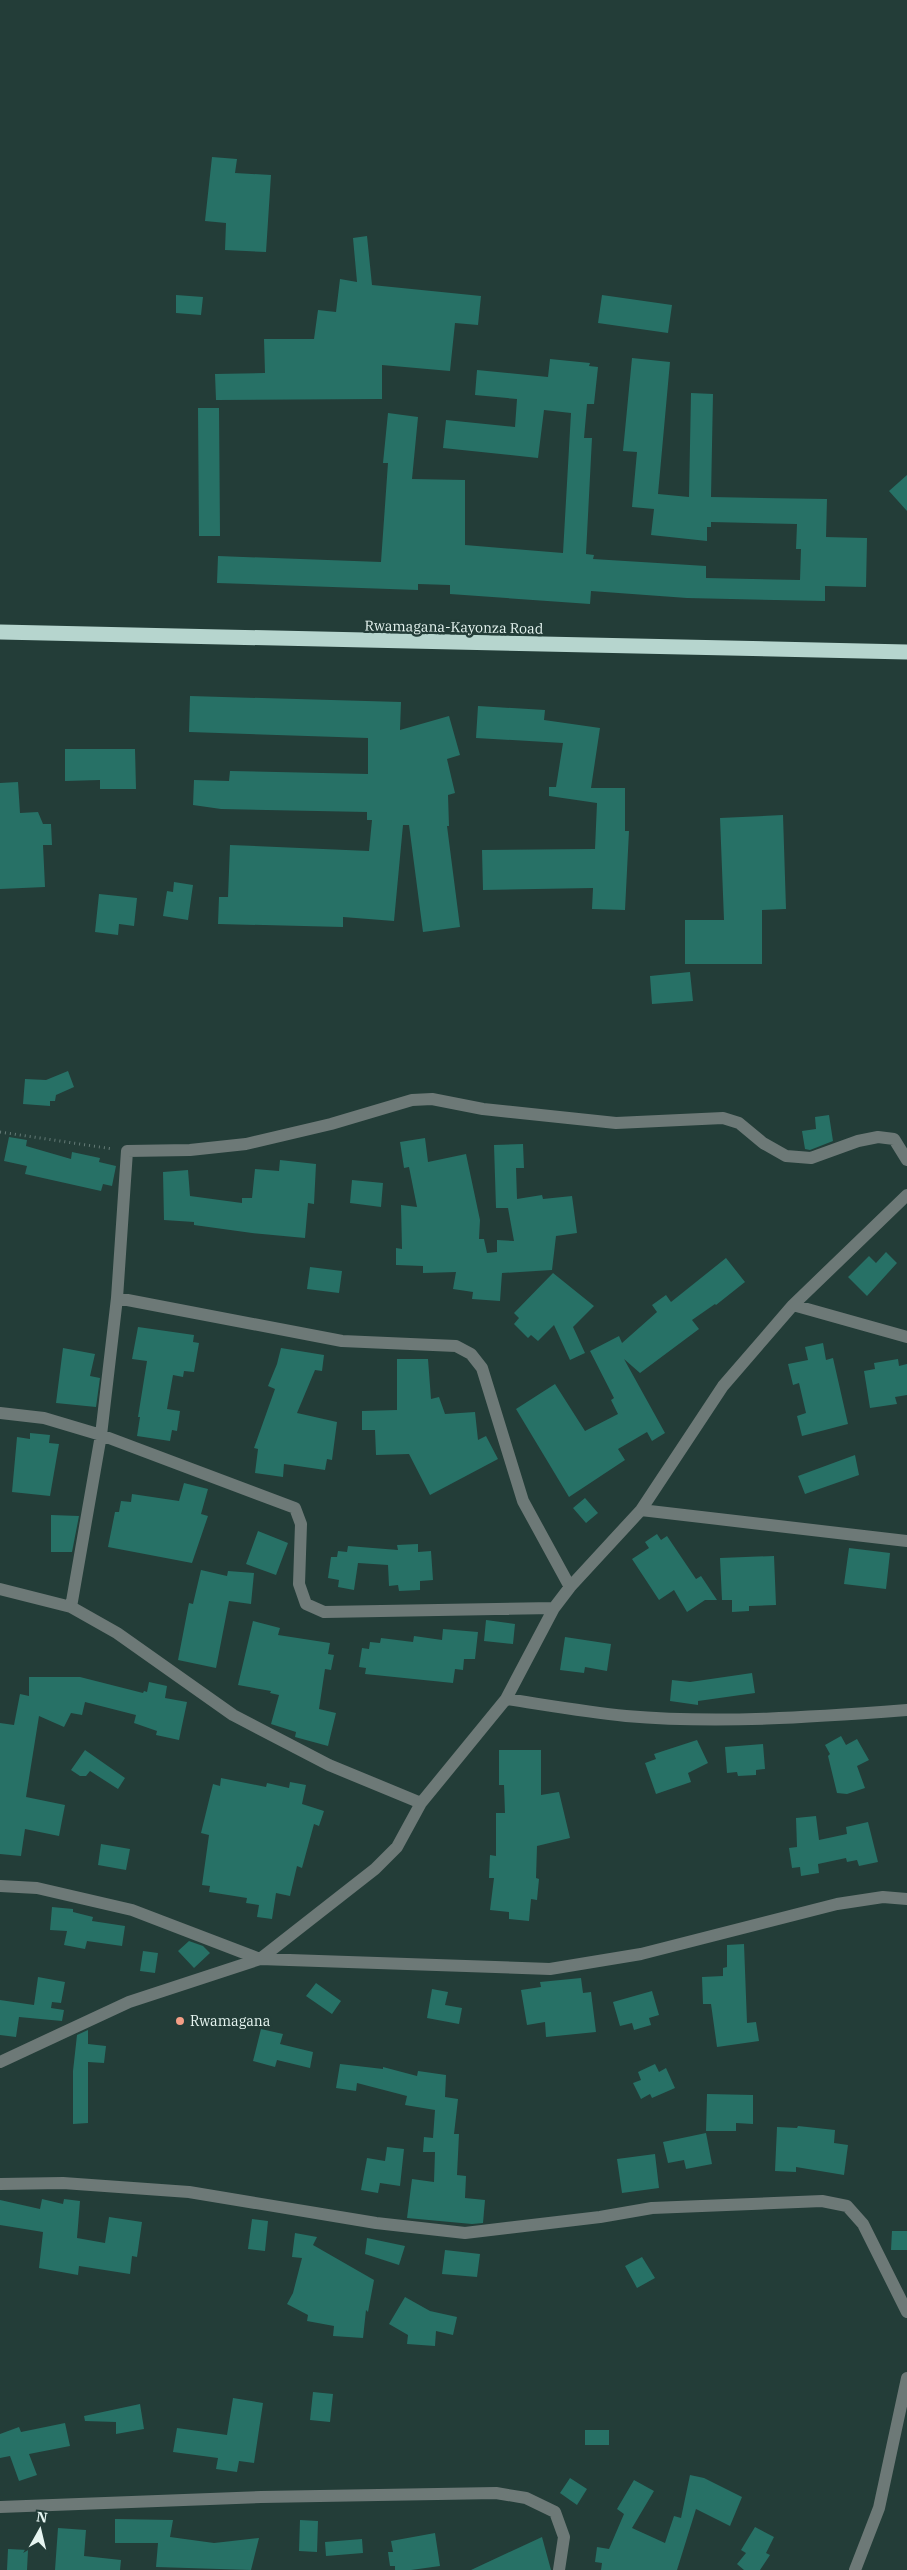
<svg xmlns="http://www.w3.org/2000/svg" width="907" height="2570" font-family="'IBM Plex Serif',serif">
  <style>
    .building { fill: #277166 }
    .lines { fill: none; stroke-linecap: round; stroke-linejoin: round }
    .path { stroke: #657b77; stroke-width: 3; stroke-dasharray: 1 4; stroke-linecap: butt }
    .minor { stroke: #6d7977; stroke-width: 12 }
    .highway { stroke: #b6d5ce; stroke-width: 15 }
    .poi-dot { fill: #f49e86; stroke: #233d38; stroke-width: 2 }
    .labels { text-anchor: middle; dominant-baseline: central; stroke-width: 5; stroke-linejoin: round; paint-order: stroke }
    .street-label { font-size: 14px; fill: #e6f5f1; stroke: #233d38 }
    .poi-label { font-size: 14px; fill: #e6f5f1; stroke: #233d38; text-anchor: start }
  </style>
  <rect width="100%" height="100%" fill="#233d38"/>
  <path class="building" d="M212 157 237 159 235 173 271 175 266 252 225 250 226 223 205 221Z
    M367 236 372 285 481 296 478 325 455 323 450 371 382 365V399L216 400 215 374 265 373 264 339H314L318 310 336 312 340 279 357 282 353 238Z
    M176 295 203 297 201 315 176 313Z
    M602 295 672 305 668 333 598 323Z
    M632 358 670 362 658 494 689 497 691 393 713 394 711 497 827 499 826 537 867 538 866 587 825 586V601L687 598 591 591 590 604 450 594V585L418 584V590L217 583 218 556 381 562 388 463H383L388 413 418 417 412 479 465 480V545L563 553 571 413 544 410 538 458 443 448 446 420 515 427 517 399 475 395 477 370 548 377 550 359 590 363 589 366 598 367 594 404H587L584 438H592L586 554 594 555 593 559 706 566V578L800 580 801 549H796L797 524 711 522V527H707V541L651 535 654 509 632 507 637 452 623 451Z
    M198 408H219L220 536H199Z
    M907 475V511L889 491Z
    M190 696 401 702 400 730 449 716 460 755 447 759 455 793 448 795 449 826H447L460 927 423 932 409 825H403L394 921 343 917V927L218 924 219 897H228L230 845 369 851 372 820H367V812L221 809 193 805 194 780 229 781 230 771 368 774V738L189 732Z
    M478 706 545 710 544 720 600 728 591 788H625V831H629L625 910 592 909 593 888 483 890 482 850 595 849 597 803 549 796V787H556L563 743 476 738Z
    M65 749H135L136 789H100V780L65 781Z
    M18 782 20 813 38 812 43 824H51L52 845H43L45 887 0 889V783Z
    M783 815 786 909 762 910V964H685V920H724L720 818Z
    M174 882 193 885 188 920 163 916 167 891 173 892Z
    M99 894 137 898 134 926 119 924 118 935 95 932Z
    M690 972 693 1001 652 1004 650 976Z
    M68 1071 74 1087 56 1095 55 1101H50V1106L23 1104 25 1079 46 1080Z
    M829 1115 833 1141 810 1150 805 1149 802 1131 816 1129 815 1117Z
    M9 1137 27 1140 26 1146 71 1159 72 1152 100 1158 99 1162 116 1166 112 1186 103 1184 101 1191 25 1174 27 1166 4 1161Z
    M425 1138 428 1162 466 1154 480 1220 479 1239H484L487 1253 497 1252V1240L514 1241 508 1208H496L494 1145 523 1144 524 1168H516L517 1199 542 1195 543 1199 572 1196 577 1233 556 1236 552 1270 502 1273 500 1301 472 1299 473 1292 453 1289 456 1272 423 1273V1266L396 1265V1248L402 1249 401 1205 417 1207 409 1167 404 1168 400 1142Z
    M280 1160 316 1164 314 1204 308 1203 305 1238 252 1233 194 1225V1222L164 1220 163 1172 188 1170 190 1196 242 1203V1198H252L255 1169 279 1171Z
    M352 1180 383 1183 381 1207 350 1203Z
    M886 1252 897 1263 867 1296 848 1277 869 1256 876 1263Z
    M726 1258 745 1282 716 1305 715 1304 692 1320 699 1329 640 1373 624 1359 665 1433 652 1441 647 1432 618 1449 625 1460 569 1497 516 1409 555 1384 585 1431 618 1414 611 1400 614 1398 590 1351 619 1336 622 1343 657 1312 652 1305 666 1295 671 1302Z
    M310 1267 342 1271 339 1293 307 1289Z
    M553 1273 594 1306 573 1327 585 1353 570 1360 554 1325 538 1341 531 1335 528 1338 514 1324 519 1318 514 1313Z
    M138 1327 194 1335 193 1342 199 1343 194 1372 184 1371 183 1377 173 1375 167 1409 180 1411 177 1431 172 1430 170 1441 137 1436 140 1417H138L147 1361 132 1359Z
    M823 1343 826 1360 833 1358 848 1424 802 1436 797 1416 806 1413 799 1383 793 1385 788 1364 808 1360 805 1347Z
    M63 1348 95 1354 90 1376 100 1378 96 1407 56 1403Z
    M281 1348 324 1355 322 1371 315 1370 297 1413 337 1422 332 1460 327 1459 325 1470 284 1464 283 1477 255 1473 258 1449 254 1448 275 1389 268 1386 277 1364Z
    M397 1359H428L431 1399 439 1397 445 1414 475 1412 478 1440 486 1436 498 1459 430 1495 409 1454 376 1455 375 1430H362V1411L397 1410Z
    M898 1359 899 1366 907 1364V1395L895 1397 897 1404 870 1408 864 1371 875 1369 874 1363Z
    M30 1433 50 1435 49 1443 59 1444 50 1496 12 1492 17 1437 30 1439Z
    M855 1455 859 1475 805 1494 798 1476Z
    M184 1483 208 1489 201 1514 208 1516 192 1563 108 1547 115 1512H119L121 1501 131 1502 132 1494 179 1501Z
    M585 1498 598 1513 586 1523 573 1508Z
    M51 1515 79 1516 72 1552H51Z
    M258 1531 288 1543 276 1575 246 1564Z
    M657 1534 661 1540 667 1536 696 1579 701 1576 717 1600H705L687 1612 674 1590 659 1600 632 1559 649 1548 645 1542Z
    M418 1544V1552L431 1551 433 1580 420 1581V1590L399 1591 398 1585 389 1586 388 1565 358 1563 354 1590 338 1587 339 1580 328 1578 331 1557H337L338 1551 347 1552 348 1546 398 1550 397 1545Z
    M849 1548 890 1553 886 1589 844 1584Z
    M774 1556 776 1605 749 1606V1611L732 1612V1600H722L720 1558Z
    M201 1570 227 1576 228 1571 254 1573 251 1604 229 1601 216 1668 178 1660 189 1603 193 1604Z
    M486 1620 515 1624 513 1644 484 1641Z
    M253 1621 280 1628 278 1635 330 1643 328 1654 334 1655 331 1670 325 1669 319 1709 336 1713 328 1746 295 1737 296 1732 271 1724 279 1695 270 1693 271 1691 238 1685Z
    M443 1629 478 1632 475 1659H464L463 1670 455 1669 453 1683 365 1674 366 1668 359 1667 362 1648 369 1649 370 1642 380 1643 381 1638 413 1642 414 1636 442 1640Z
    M565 1637 611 1644 607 1671 585 1667 584 1673 560 1670Z
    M752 1673 755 1693 698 1701V1705L670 1701 672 1680 690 1682Z
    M29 1677H80L143 1693 144 1691 147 1692 149 1682 167 1686 165 1698 187 1702 179 1740 156 1735 157 1731 134 1723 136 1715 85 1702 82 1715 71 1713 64 1727 39 1716 26 1797 65 1805 59 1836 25 1829 21 1856 0 1854V1723L14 1725 20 1694 29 1696Z
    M841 1736 846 1745 857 1739 869 1760 857 1766 865 1788 847 1794 837 1793 828 1756 830 1754 825 1745Z
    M697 1740 708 1763 688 1773 691 1782 656 1794 645 1763 656 1759 654 1754Z
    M763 1744 765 1769 756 1770V1775L738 1776 737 1772 727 1773 725 1747Z
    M85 1750 125 1778 118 1789 90 1771 86 1776H80L71 1770Z
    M499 1750H541V1795L559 1792 570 1838 537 1846 536 1878 539 1879 537 1900 531 1899 529 1921 509 1919V1912L490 1910 494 1878H489L490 1855 496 1856V1813H505L504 1785H499Z
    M221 1778 266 1787 267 1783 289 1788 290 1782 306 1785 302 1804 324 1811 319 1826 314 1824 302 1868 297 1866 290 1896 276 1893 272 1919 257 1917 259 1905 246 1903 247 1898 209 1892 210 1886 202 1885 209 1835 201 1833 213 1784 220 1786Z
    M816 1816 819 1840 847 1834 846 1827 868 1822 878 1862 859 1866 857 1860 847 1862 846 1858 818 1864 819 1873 801 1876 800 1867 792 1868 789 1848 797 1847 796 1818Z
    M101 1844 130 1849 126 1870 98 1865Z
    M52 1907 73 1909V1912L93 1917 92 1921 125 1926 122 1946 87 1941 85 1949 64 1945 67 1931 50 1930Z
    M189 1941 203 1946 210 1953 194 1968 178 1951Z
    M744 1944 747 2023 756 2022 759 2041 717 2047 711 2004H703L702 1977 723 1976V1968L727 1967V1945Z
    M143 1951 158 1953 155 1973 140 1971Z
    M38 1977 65 1982 61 2003 52 2002 51 2008 64 2010 62 2021 19 2017 16 2037 0 2035V2000L34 2005Z
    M581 1978 583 1993 591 1992 596 2032 546 2037 545 2022 527 2025 521 1990 541 1987 540 1982Z
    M316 1983 341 2001 332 2014 306 1996Z
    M432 1989 448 1992 445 2005 462 2008 459 2024 427 2018Z
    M652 1991 659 2015 649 2018 651 2025 634 2030 632 2023 620 2026 613 2002Z
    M261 2029 283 2034 280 2044 313 2052 310 2068 277 2060 275 2067 253 2061Z
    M88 2030V2044L106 2046 104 2063 88 2062V2123L73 2124V2071L77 2035Z
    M340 2064 383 2069V2067L417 2076 418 2071 446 2075 445 2097 458 2099 454 2134H459L457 2175 466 2176 465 2198 485 2200 483 2223 472 2224 407 2218 412 2179 434 2182 435 2152H423L424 2137 433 2138 435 2110 405 2105 407 2096 357 2083 356 2091 336 2088Z
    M655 2064 659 2072 666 2068 675 2088 652 2098 650 2094 641 2099 633 2083 641 2080 638 2072Z
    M707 2094 753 2095V2124L736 2123V2131H706Z
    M798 2126 835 2130 834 2143 848 2145 844 2175 796 2167V2172L775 2171 777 2127 797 2128Z
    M706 2133 712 2164 686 2169 684 2160 668 2163 663 2142Z
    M387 2147 404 2149 400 2186 380 2183 378 2193 361 2190 367 2158 385 2161Z
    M655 2154 659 2188 622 2193 617 2159Z
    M42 2199 63 2204 64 2199 80 2201 77 2238 105 2243 109 2217 142 2222 137 2257 132 2256 130 2274 79 2266 78 2275 39 2268 43 2232 0 2225V2200L40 2209Z
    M252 2219 268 2221 265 2251 248 2249Z
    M892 2231H907V2250H891Z
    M295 2233 317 2237 313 2245 374 2280 368 2312 366 2310 363 2338 333 2336 334 2326 307 2321 308 2315 287 2304 293 2293 302 2258 292 2257Z
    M367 2238 405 2246 399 2265 365 2254Z
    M445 2250 480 2254 477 2277 442 2274Z
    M642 2257 655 2278 637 2288 625 2266Z
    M405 2297 430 2311 457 2317 453 2335 436 2331 435 2346 407 2344 408 2335 389 2324Z
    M313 2392 333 2394 330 2422 310 2420Z
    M233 2398 263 2403 254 2463 239 2461 237 2472 216 2469 218 2458 173 2452 177 2428 227 2435Z
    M140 2404 144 2429 116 2434V2422L85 2421 84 2416Z
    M65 2423 70 2446 29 2454 37 2475 19 2481 10 2456 0 2458V2434L19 2427 21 2432Z
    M585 2430H609V2445H585Z
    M690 2475 704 2478 742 2497 730 2526 696 2509 677 2570H601L602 2563 595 2562 597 2547 609 2549 624 2514 617 2509 634 2480 654 2491 632 2528 665 2543 674 2516 681 2518Z
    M570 2478 587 2489 577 2505 560 2493Z
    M115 2519 173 2520 170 2537 214 2543 259 2538 251 2570 156 2567 158 2543H115Z
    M300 2520 318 2521 317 2552 299 2551Z
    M755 2527 774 2537 766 2553 770 2555 760 2570H744L737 2564 746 2553 741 2550Z
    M58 2528 86 2530 84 2556 121 2560 120 2570H55Z
    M435 2533 440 2566 411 2570H395V2566H390L388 2552H393L391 2541Z
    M542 2537 551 2570H471Z
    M362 2539 363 2553 326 2556 325 2542Z
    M8 2549 28 2550 27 2570H7Z"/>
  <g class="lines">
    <path class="path" d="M0 1132 113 1149"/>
    <path class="minor" d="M117 1298 342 1341 456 1346 471 1354 482 1368 523 1501 570 1587
      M793 1305 907 1337
      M0 1413 44 1418 101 1435 295 1508 301 1524 299 1584 306 1604 324 1612 554 1608
      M641 1510 907 1541
      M0 1589 71 1607 117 1633 233 1715 329 1765 421 1803
      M71 1607 101 1435 117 1298 127 1151 190 1150 246 1144 331 1124 412 1100 432 1099 483 1109 616 1123 723 1118 739 1123 763 1143 786 1156 811 1158 858 1141 878 1137 894 1139 907 1160
      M506 1699C546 1705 586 1712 626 1716 719 1724 814 1717 907 1710
      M0 1886 37 1888 132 1910 260 1959 550 1969 641 1954 837 1904 883 1897 907 1899
      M0 2062 129 2002 260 1959 375 1869 397 1847 421 1803 506 1699 554 1608 570 1587 641 1510 723 1386 793 1305 907 1195
      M0 2184 63 2183 189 2192 376 2223 465 2233 600 2217 652 2208 822 2201 847 2206 863 2224 907 2312
      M0 2507 261 2497 496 2493 526 2498 555 2512 564 2537 559 2570
      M855 2570 879 2508 907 2378"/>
    <path class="highway" d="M0 632 907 652"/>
  </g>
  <circle class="poi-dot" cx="180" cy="2021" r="5"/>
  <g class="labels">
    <g class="street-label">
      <text transform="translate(454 627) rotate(1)">Rwamagana-Kayonza Road</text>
    </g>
    <g class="poi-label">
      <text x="190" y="2021">Rwamagana</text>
    </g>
  </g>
  <g transform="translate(40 2530) rotate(8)" stroke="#233d38" stroke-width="4" paint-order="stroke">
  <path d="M0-4L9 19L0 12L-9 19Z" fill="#e6f5f1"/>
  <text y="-8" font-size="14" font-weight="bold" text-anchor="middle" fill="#e6f5f1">N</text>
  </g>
</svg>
